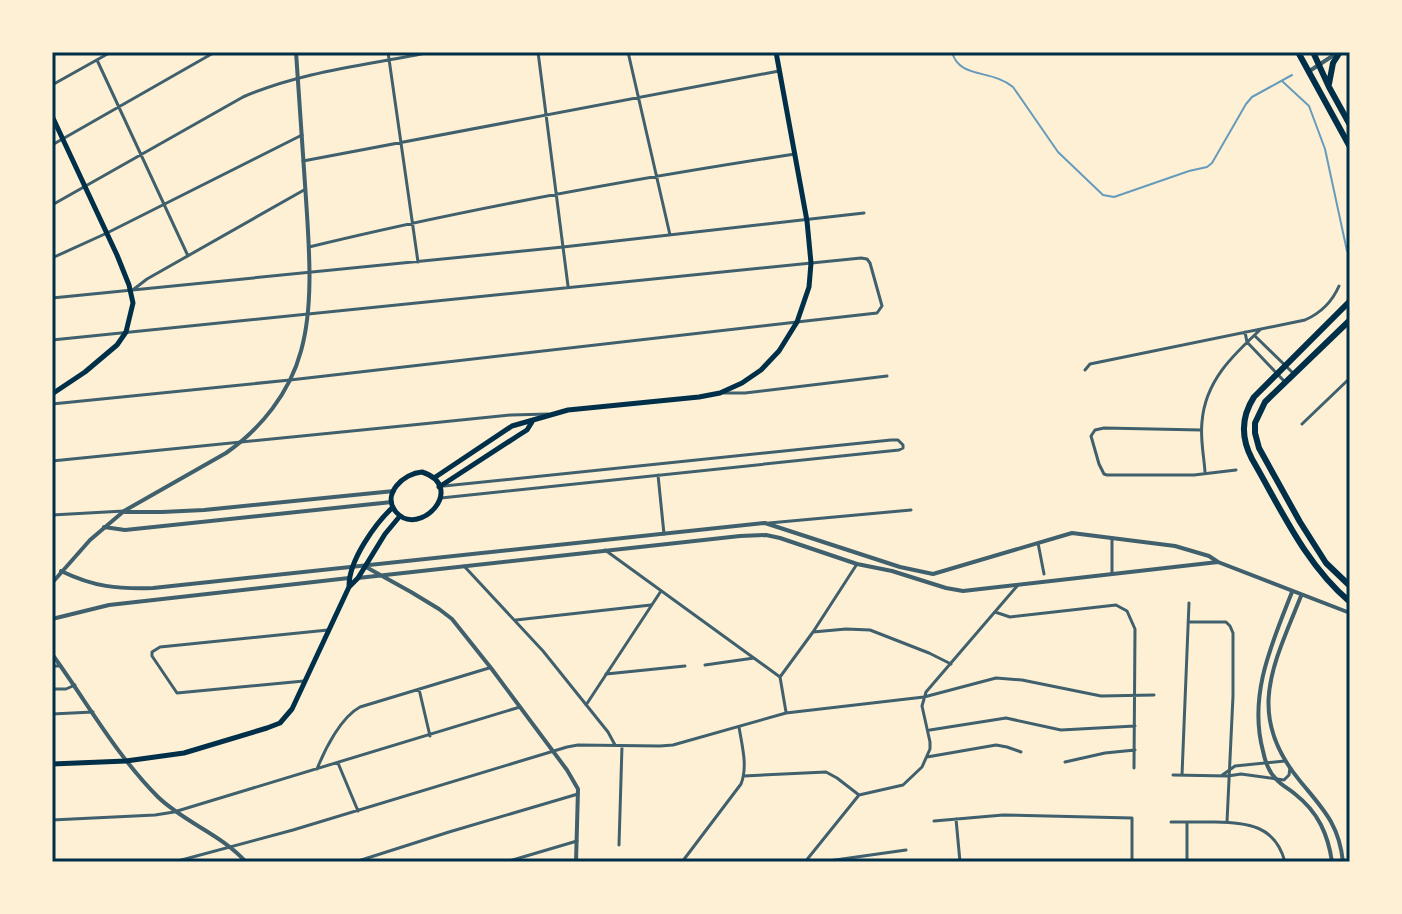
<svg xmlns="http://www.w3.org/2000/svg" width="1402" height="914" font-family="'Exo 2',sans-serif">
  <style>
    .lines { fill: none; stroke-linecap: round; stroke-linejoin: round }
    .stream { stroke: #669bbc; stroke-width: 2 }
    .pedestrian { stroke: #3f606c; stroke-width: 3 }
    .minor { stroke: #3f606c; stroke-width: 3 }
    .tertiary { stroke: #3f606c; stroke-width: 4 }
    .secondary { stroke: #003049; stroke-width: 5 }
    .primary { stroke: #003049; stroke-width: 6 }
    .neatline { fill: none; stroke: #003049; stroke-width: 3 }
  </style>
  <rect width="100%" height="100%" fill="#fdf0d5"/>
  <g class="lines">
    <path class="stream" d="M952 52C959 79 992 69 1013 87L1058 152 1103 195 1114 197 1189 171 1207 167 1212 163 1246 104 1252 97 1292 75
      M1282 81 1309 106 1325 149 1347 251 1350 253"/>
    <path class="pedestrian" d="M516 620 651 605
      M606 674 685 666"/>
    <path class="minor" d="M388 52 418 262
      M538 52 568 286
      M628 52 670 235
      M97 60 188 256
      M52 85 111 52
      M52 145 215 52
      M303 161 779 71
      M52 205 243 97C303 71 368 65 431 52
      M309 247C469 208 632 179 795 154
      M52 258 107 233 302 135
      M134 289 147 279 304 190
      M52 298 563 247 864 213
      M1245 332 1247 342 1284 381
      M1255 336 1293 373
      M52 340 861 258 867 259 870 263 882 306 877 313 797 322 290 380 52 404
      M1085 370 1090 364 1305 320C1321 313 1332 302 1339 286
      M724 393H745L887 376
      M1302 424 1350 378
      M1201 430 1104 428 1095 430 1091 436 1099 464 1104 474 1107 475H1194L1236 470
      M52 461 412 425 511 415 548 414
      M1205 472C1204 456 1200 439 1202 422 1205 381 1233 355 1261 329
      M658 475 664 534
      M441 498 899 450 903 448V445L898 440H891L444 486
      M52 515 124 511
      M769 523 911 510
      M1038 543 1044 574
      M605 550 780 677
      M464 566 543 651 608 732 615 745
      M1112 574V538
      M995 612 1010 617 1116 605 1127 611 1135 629 1134 768
      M1188 622H1226L1230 626 1233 633V696L1227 822
      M813 632 846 629 870 630 929 653 951 664
      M705 665 754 658
      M52 666H61
      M780 677 813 632 857 564
      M780 677 786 712
      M304 681 177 693 152 656V652L160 647 328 630
      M52 689H66L75 685
      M419 689 430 736
      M586 705 661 591
      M52 714 93 712
      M930 730 1006 718 1061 730 1135 726
      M927 757 996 745 1007 747 1021 752
      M1065 762 1105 753 1135 750
      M338 763 358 811
      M317 769C325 749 341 717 360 707L489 668
      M1173 775 1228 776 1241 774 1284 780 1289 775 1290 768
      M1182 775 1189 603
      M744 776 826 772 837 778 859 795
      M1221 776 1235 766 1285 761
      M956 819 960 862
      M52 820 155 815 174 812 520 707
      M934 821 1003 815 1132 818V862
      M1171 822C1185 822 1200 822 1215 822 1248 823 1275 825 1285 862
      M1187 822V862
      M619 845 622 746
      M174 862 293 830 567 747 578 745 660 746 673 745 786 713 924 697 996 678 1022 680 1101 696 1154 695
      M355 862 449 832 578 794
      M506 862 577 841
      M682 862 741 784C748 766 742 746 739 727
      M805 862 859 795 903 785 922 767 930 749V742L922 706 926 692 1018 585
      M821 862 906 850"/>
    <path class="tertiary" d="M1308 72 1337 53
      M125 512H162L204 510 394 491
      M104 527 125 530 392 502
      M366 567 411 592 439 609 452 619 491 668 567 770 578 789 576 862
      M61 571C94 587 117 589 153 588L765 523 900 567 933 574 1072 533 1175 546 1209 556 1218 562
      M358 578 740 536 766 535 780 538 857 564 892 571 946 588 963 591 1218 562 1350 613
      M52 583 90 540 124 511 226 453C261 429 290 392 301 351 314 305 309 246 306 199 303 150 299 101 296 52
      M1292 592C1272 643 1248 695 1263 751 1265 761 1269 772 1276 779 1281 785 1289 789 1295 794 1318 812 1328 834 1332 862
      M1301 596C1273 666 1245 715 1300 781 1323 809 1339 824 1343 862
      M52 619 109 605 349 578
      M52 654C87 702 116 755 158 797 185 823 221 834 246 862"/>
    <path class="secondary" d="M52 116 117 255 129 285 133 303 126 332 117 345 85 372 52 394
      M422 472C468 487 419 539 396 512 381 494 404 473 422 472Z
      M434 478 512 426 568 410 699 397 720 393 742 383 761 370 779 351 797 322 809 287 811 263 807 221 776 52
      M439 487 519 435 527 430 532 422
      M349 586C349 560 375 524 393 507
      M52 764 126 761 184 753 267 728 280 723 292 709 349 587 358 578 385 534 400 516"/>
    <path class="primary" d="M1298 52 1350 147
      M1313 52 1329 87 1350 125
      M1329 84 1333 63 1340 52
      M1350 301 1254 397C1241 417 1241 438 1252 459 1281 509 1305 564 1350 602
      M1350 320 1265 402 1255 423V433L1259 448 1300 522 1326 563 1350 586"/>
  </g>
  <rect width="1402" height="914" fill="none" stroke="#fdf0d5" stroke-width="108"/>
  <rect x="54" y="54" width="1294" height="806" class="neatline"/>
</svg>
